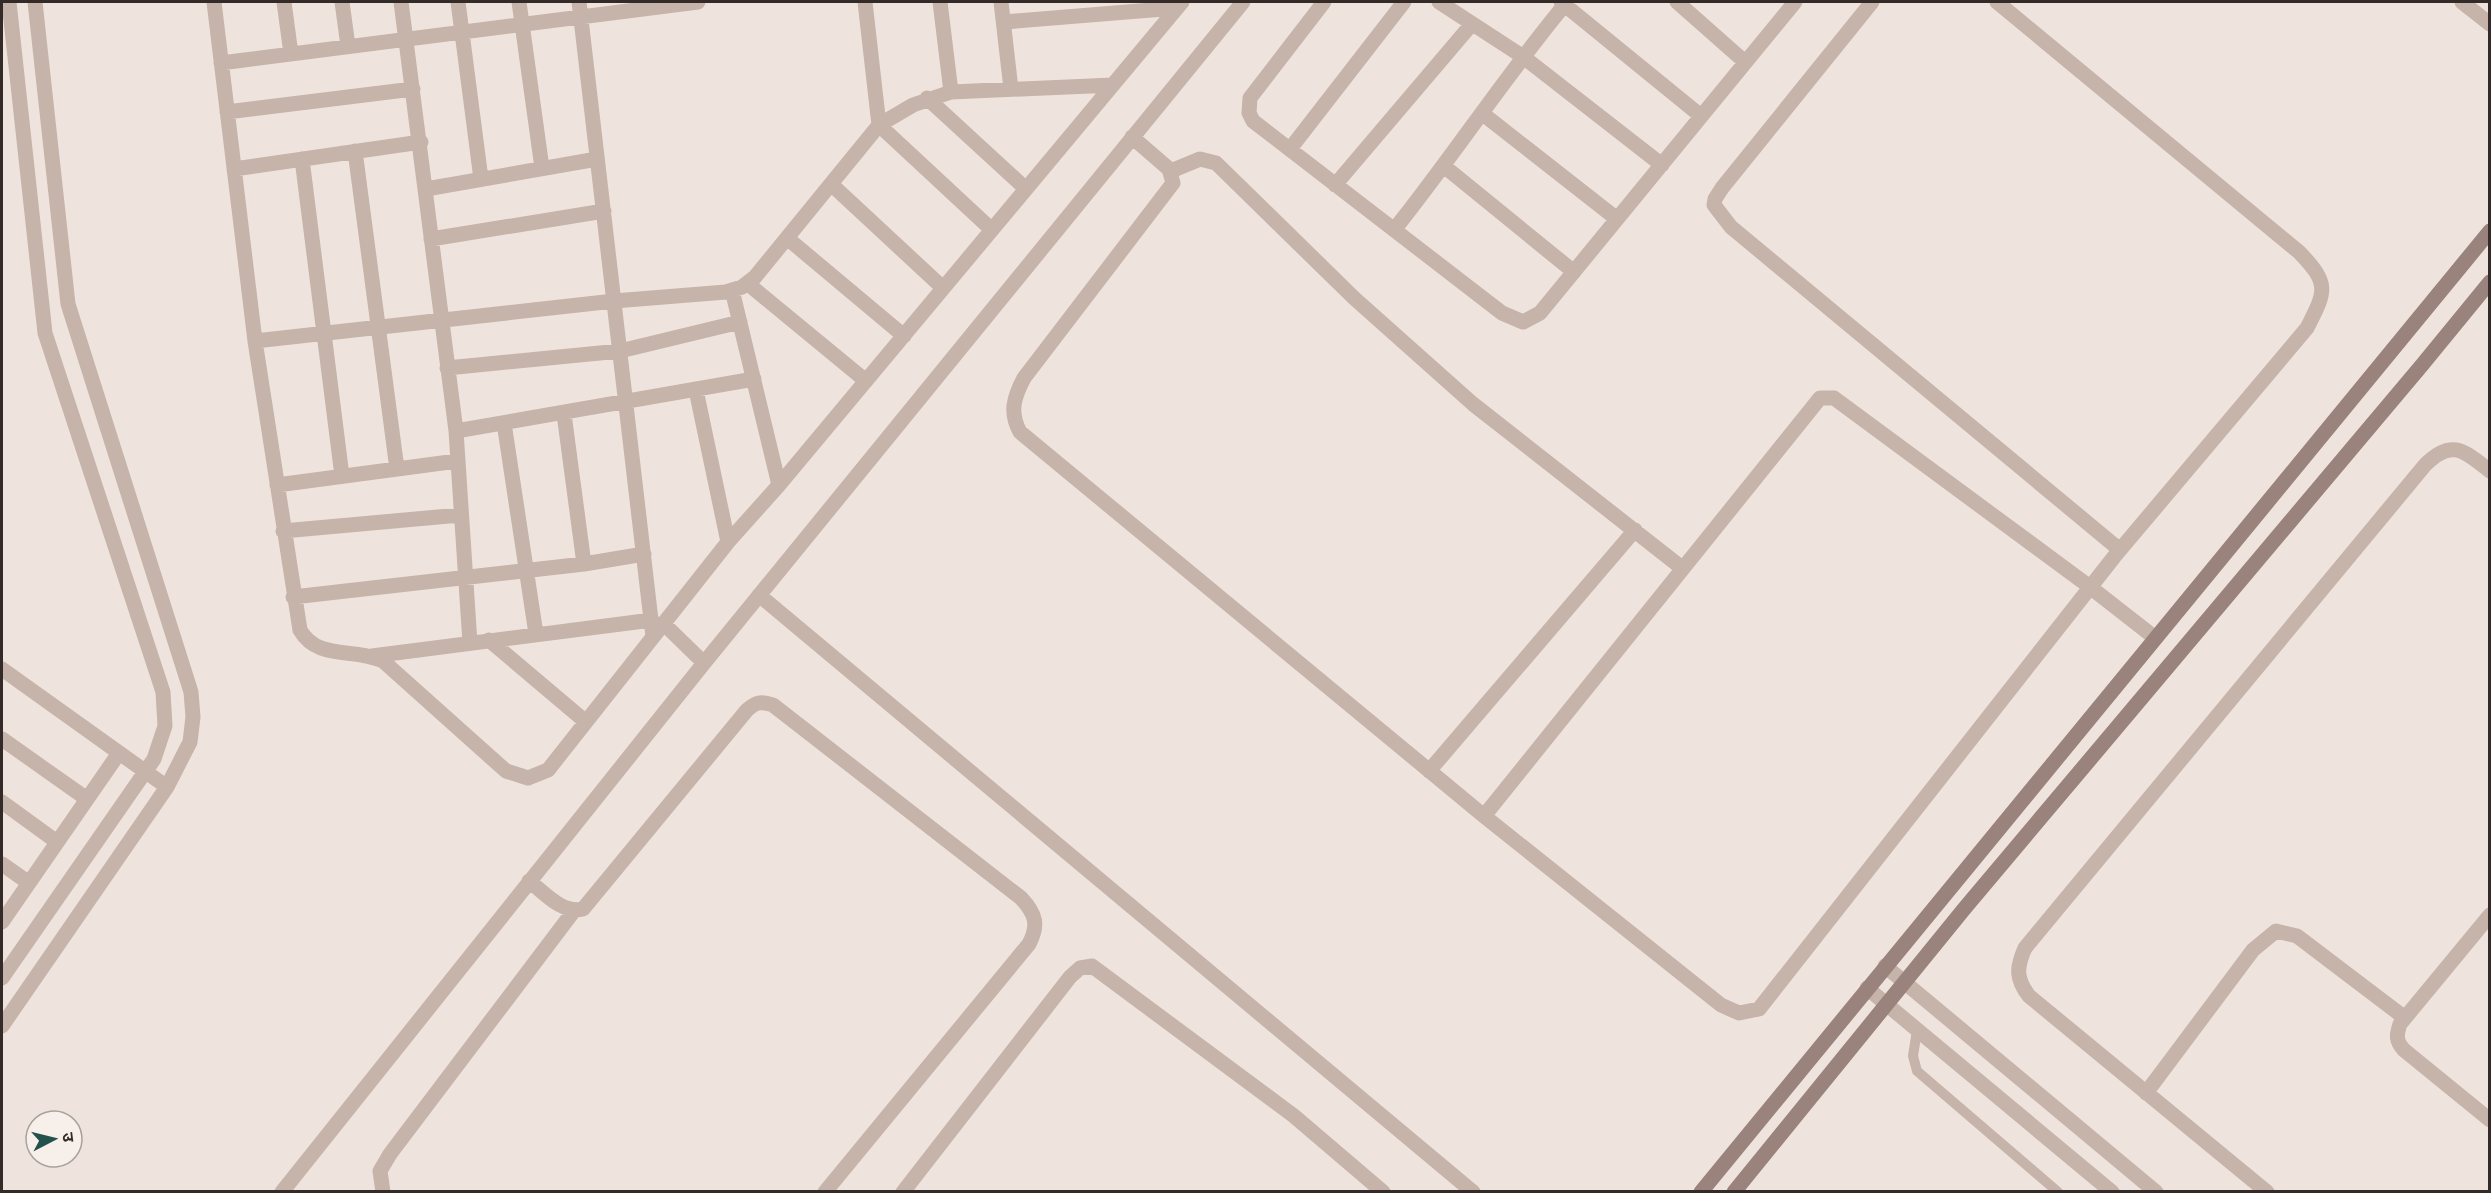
<svg xmlns="http://www.w3.org/2000/svg" width="2491" height="1193" font-family="'PT Sans Narrow','Noto Sans Devanagari',sans-serif">
  <style>
    .lines { fill: none; stroke-linecap: round; stroke-linejoin: round }
    .lane { stroke: #c6b3aa; stroke-width: 10 }
    .street { stroke: #c6b3aa; stroke-width: 15 }
    .secondary { stroke: #99837c; stroke-width: 15 }
  </style>
  <rect width="100%" height="100%" fill="#efe4dd"/>
  <g class="lines">
    <path class="lane" d="M1917 1030 1913 1056 1917 1071 2058 1192"/>
    <path class="street" d="M214 2 255 341 300 630C318 661 353 647 383 661L506 771 528 778 548 770 728 542 779 485 1182 2
      M284 2 291 54
      M342 2 348 46
      M401 2 456 431 470 643
      M458 2 481 179
      M519 2 542 168
      M579 2 653 637
      M865 2 879 125 992 230
      M940 2 951 92
      M1001 2 1011 89
      M1324 2 1250 98 1249 113 1253 121 1502 313 1523 322 1540 313 1795 2
      M1439 2 1522 56 1662 165
      M1561 2 1701 116
      M1677 2 1745 62
      M1872 2 1722 188 1715 199 1714 205 1731 227 2120 550
      M2462 2 2490 24
      M1004 22 1176 8
      M221 63 698 2
      M927 98 1026 189
      M227 112 413 89
      M1483 114 1617 219
      M1132 137 1169 169 1173 183 1024 378C1014 397 1009 412 1020 432L1484 816 1721 1005 1739 1013 1759 1009 2114 557 2307 328C2326 291 2330 284 2299 252L1997 2
      M1290 149 1404 2
      M355 151 397 469
      M302 159 342 476
      M1445 167 1574 272
      M234 169 421 142
      M1171 171 1200 159 1216 163 1354 298 1473 404 1682 568
      M831 184 943 288
      M1335 185 1471 25
      M426 189 597 159
      M1394 230C1454 155 1506 75 1567 2
      M787 238 904 336
      M431 239 604 211
      M747 283 866 381
      M732 290 779 485
      M255 341 614 301 726 292 742 287 755 277 879 125 913 105 951 92 1113 85
      M447 368 620 351 740 322
      M696 390 728 542
      M564 414 584 564
      M504 423 536 634
      M456 431 754 379
      M277 485 457 461
      M283 531 460 515
      M759 595 1473 1192
      M293 597 584 564 644 554
      M664 624 704 663
      M489 640 586 722
      M372 656 652 620
      M2 669 167 787
      M2 739 87 799
      M1429 771 1635 530
      M2 802 57 842
      M1484 816 1820 398H1834L2090 587 2154 637
      M2 864 29 883
      M529 881C545 893 562 914 583 909L747 710C756 702 761 701 773 705L1021 898C1036 914 1039 925 1029 944L825 1192
      M2490 915 2400 1024C2396 1036 2396 1041 2404 1050L2490 1120
      M2 922 119 753
      M1885 966 2156 1192
      M2 978 154 759 165 726 163 692 45 333 9 2
      M1867 988 2112 1192
      M2 1026 167 787 190 742 193 717 191 692 68 304 35 2
      M2146 1093 2253 950 2276 931 2297 936 2405 1018
      M282 1192 704 663 1243 2
      M383 1192 380 1171 390 1154 573 912
      M903 1192 1070 977 1080 968 1092 966 1294 1116 1383 1192
      M2267 1192 2029 996C2016 979 2016 968 2025 948L2425 465C2452 438 2464 451 2490 471"/>
    <path class="secondary" d="M1701 1192 2490 231
      M1734 1192 1964 909 2422 365 2490 282"/>
  </g>
  <rect width="2491" height="1193" fill="none" stroke="#342b29" stroke-width="6"/>
  <g transform="translate(54 1139) rotate(83)"><circle r="28" fill="#f7efe9" stroke="#a9a19c" stroke-width="1.5"/>
  <path d="M0-4.5L10 22L0 15L-10 22Z" fill="#23514e"/>
  <text y="-9" font-size="16" font-weight="bold" text-anchor="middle" fill="#342b29">उ</text>
  </g>
</svg>
